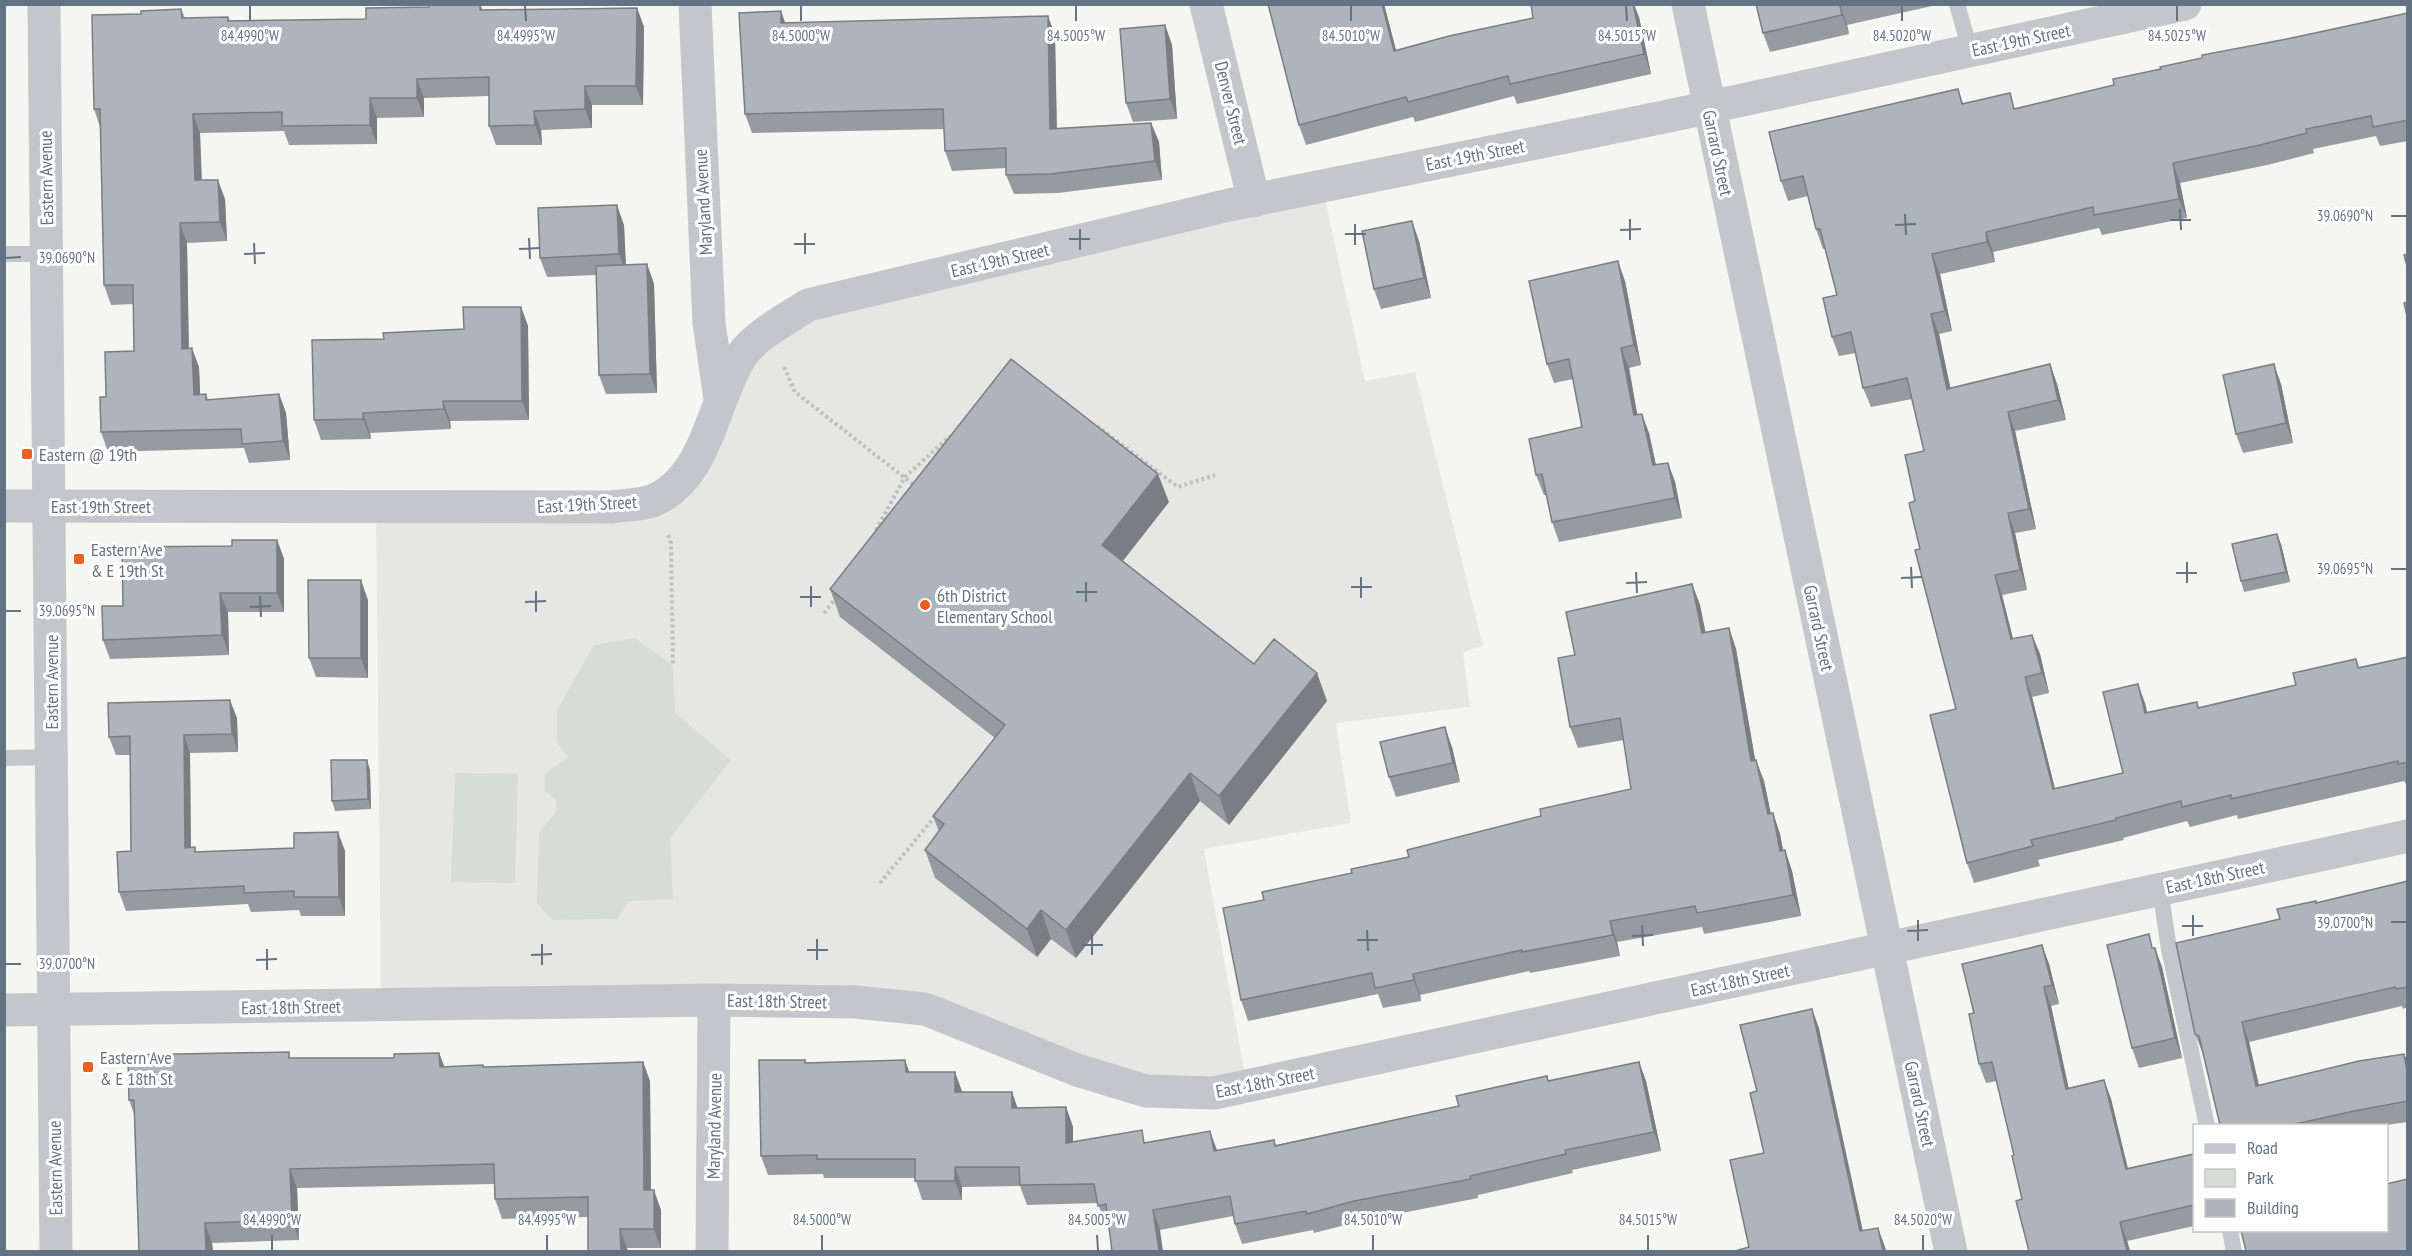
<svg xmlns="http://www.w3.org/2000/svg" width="2412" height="1256" font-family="'PT Sans Narrow',sans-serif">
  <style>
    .built { fill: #e6e7e5 }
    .green { fill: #d6ddd3 }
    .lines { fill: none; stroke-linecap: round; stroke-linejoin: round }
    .path { stroke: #bdbfc1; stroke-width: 4; stroke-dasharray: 3 3; stroke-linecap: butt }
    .service { stroke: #c3c6ca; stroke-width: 16 }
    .minor { stroke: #c3c6ca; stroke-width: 33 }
    .tertiary { stroke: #c3c6ca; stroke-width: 33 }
    .wall { fill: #969ba1 }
    .shaded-wall { fill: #7a7e83 }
    .building { fill: #aeb4bb; stroke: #7a7e83; stroke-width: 1.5 }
    .ticks { fill: none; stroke: #647384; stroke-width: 2 }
    .poi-dot { fill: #e9601f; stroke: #fff; stroke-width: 2 }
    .labels { text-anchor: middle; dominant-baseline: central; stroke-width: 6; stroke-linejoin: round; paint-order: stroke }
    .street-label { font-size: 18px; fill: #647384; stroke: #fff }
    .poi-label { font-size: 18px; fill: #647384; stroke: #fff; text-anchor: start }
    .ticks-label { font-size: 15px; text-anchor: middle; fill: #647384; stroke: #fff; stroke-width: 6; stroke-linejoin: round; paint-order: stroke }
  </style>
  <rect width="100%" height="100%" fill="#f5f6f2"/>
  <path class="built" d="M1322 186 1365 381 1415 372 1483 646 1463 652 1470 707 1336 723 1351 823 1204 849 1247 1086 1146 1091 925 1009 381 1005 376 507 652 501 772 328Z"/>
  <path class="green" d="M635 638 673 666 675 713 731 760 670 838 673 899 629 901 617 919 552 920 537 903 539 832 556 812V800L545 791V774L568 757 557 742V710L594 645Z
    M455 773 518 774 515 883 451 882Z"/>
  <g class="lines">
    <path class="path" d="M784 367 795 392 914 485
      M1097 426 1178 487 1215 475
      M876 530 905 477 950 436
      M668 535 671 543 673 666
      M824 613 836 598
      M880 883 937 814"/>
    <path class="service" d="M1957 4 1970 50
      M4 254H47
      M4 758 51 757
      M2160 889 2169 949 2207 1126
      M2230 1230 2234 1252"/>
    <path class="minor" d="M695 4 709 323 720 399
      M1206 4 1254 201
      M1688 4 1951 1252
      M4 506 611 507C624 505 640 505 652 501 708 479 713 399 742 355 757 334 787 319 808 305L1229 205 1664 117 2185 4
      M4 1010 714 1000 855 1002 925 1009 1077 1070 1146 1091 1214 1093 2408 836
      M712 1252 714 1000"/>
    <path class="tertiary" d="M44 4 56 1252"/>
  </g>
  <path class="wall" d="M429 4H480L483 10 637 8 644 27 643 105H592V128L541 130 542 145H496L489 126V96L424 98V117L377 118V144L289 145 284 131 200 133 202 180 225 199 227 241 187 243 189 348 199 367 200 395 206 394 208 400 279 394 286 413 290 460 249 463 244 448 108 452 101 432 106 397 134 351 133 304 111 305 104 285 100 127 94 109 181 9 185 18 228 17 230 21 366 19 429 7Z
    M1268 4H1384L1396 50 1639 17 1651 74 1517 104 1514 96 1415 122 1413 117 1306 145 1299 125Z
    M1756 4H1941L1847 25 1849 34 1770 52 1763 33Z
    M781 11 785 23 1055 35 1057 128 1151 123 1159 142 1162 180 1058 193 1014 194 1006 175V168L952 171 945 151 944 129 752 133 745 114Z
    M2408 13V141L2380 146 2376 136 2313 149 2314 153 2267 165 2180 183 2187 218 2102 235 2099 228 1993 252 1995 262 1940 274 1952 331 1939 334 1950 389 2050 364 2057 384 2066 420 2015 431 2036 529 2015 533 2027 590 2002 595 2013 639 2032 635 2040 654 2049 693 2032 697 2055 789 2123 773 2145 703 2147 713 2197 702 2199 708 2296 685 2356 659 2359 667 2408 657V784H2406L2404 781 2238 819 2237 815 2190 827 2187 821 2123 838 2124 840 2038 860 2040 866 1974 883 1967 863 1956 709 1920 549 1915 501 1924 451 1912 399 1871 407 1863 388 1856 353 1839 356 1832 337 1837 295 1825 249H1823L1816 229 1808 196 1788 201 1781 181 1958 89 1963 103 2016 108 2114 85 2161 69 2287 39Z
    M1165 25 1172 45 1177 119 1133 122 1126 103Z
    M624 225 626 265 647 264 654 284 657 393 606 394 599 375 597 275 547 277 540 258Z
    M1419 241 1431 298 1381 309 1374 289Z
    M1625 281 1641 365 1629 368 1637 415 1649 433 1656 465 1668 463 1675 482 1682 518 1559 542 1552 522 1546 495H1544L1536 475 1582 427 1573 379 1554 383 1547 364Z
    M521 307 528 326 529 420 450 421 451 429 370 433 371 439 321 440 314 420 384 339 464 329Z
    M2281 384 2293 443 2243 453 2236 434Z
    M1169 502 1123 561 1254 664 1327 701 1229 825 1200 801 1076 958 1051 939 1037 957 935 878 925 850 939 832 933 816 995 738 840 617 830 589Z
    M277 540 284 559V612H228L229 655 110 659 103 640 123 606 232 546Z
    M2281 544 2290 582 2244 592 2241 581Z
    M1692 584 1700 605 1705 632 1729 628 1736 649 1755 760 1764 781 1771 814 1773 813 1780 834 1783 850H1785L1792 871 1801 916 1704 934 1702 927 1617 942 1620 956 1530 973 1529 971 1420 995 1421 1001 1383 1008 1378 994 1248 1021 1241 1000 1264 900 1631 789 1624 740 1578 748 1570 727 1575 655Z
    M368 600V678L316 677 309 658Z
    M237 718 238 752 190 753 191 848 195 847 196 852 345 851V916H301L299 910 251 912 248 904 126 911 119 892 131 851 130 755H116L109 737Z
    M1452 747 1460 782 1396 797 1389 777Z
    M370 770 371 809 335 811 332 801Z
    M2408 881V1007L2403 1009 2402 1006 2249 1042 2259 1085 2404 1054 2408 1064V1122L2386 1125H2220L2203 1054 2195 1034 2280 919 2317 903Z
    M2042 945 2049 964 2059 1004 2051 1006 2068 1088 2104 1080 2111 1099 2128 1168 2194 1154V1226L2127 1241 2130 1251H2029L2022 1199 2014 1155 1997 1081 1986 1083 1979 1064 1974 1013Z
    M2154 948 2162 967 2182 1058 2139 1068 2132 1048Z
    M439 1053 444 1067 483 1065 484 1067 643 1062 650 1081 651 1190 661 1210V1248H627L588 1217 502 1219 495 1199 494 1184 297 1188 299 1240 212 1243 213 1251H139L134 1114 129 1100 291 1058H394Z
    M805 1060 806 1063 910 1072 962 1092H1012L1017 1108 1066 1107 1073 1127V1142L1146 1143 1217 1151 1274 1140 1276 1145 1459 1106 1549 1081 1639 1062 1646 1081 1661 1151 1572 1170 1573 1173 1478 1195V1198L1361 1221 1314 1233 1313 1230 1242 1244 1235 1224 1233 1216 1160 1230 1105 1225 1098 1203 1027 1205 1020 1186 962 1187V1200H922L915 1178H824L823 1174 768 1175 761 1156Z"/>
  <path class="shaded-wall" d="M1382 4H1384L1401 70 1394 51Z
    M1633 4H1634L1639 17 1651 74 1644 54Z
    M1840 6 1847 25 1849 34 1842 15Z
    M637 8 644 27 643 105 636 86Z
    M781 11 788 31 781 23Z
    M1048 16 1055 35 1057 148 1050 129Z
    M1165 25 1172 45 1177 119 1170 99Z
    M417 79 424 98V117L417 98Z
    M585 86 592 105V128L585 109Z
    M370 98 377 118V144L370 125Z
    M534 111 541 130 542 145 535 125Z
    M193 114 200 133 202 200 195 180Z
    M1151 123 1159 142 1162 180 1155 161Z
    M2173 163 2180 183 2187 218 2179 199Z
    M218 180 225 199 227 241 220 222Z
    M617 205 624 225 626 274 619 254Z
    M1412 221 1419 241 1431 298 1424 278Z
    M180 223 187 243 189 368 182 349Z
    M1986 232 1993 252 1995 262 1987 242Z
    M1932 254 1940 274 1952 331 1945 311Z
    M1618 261 1625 281 1641 365 1634 345Z
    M647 264 654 284 657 393 650 374Z
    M521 307 528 326 529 420 522 401Z
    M1931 314 1939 334 1955 409 1947 389Z
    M192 348 199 367 201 414 194 395Z
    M1621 348 1629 368 1641 435 1634 415Z
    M2050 364 2057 384 2066 420 2058 400Z
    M2274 364 2281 384 2293 443 2286 423Z
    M279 394 286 413 290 460 283 441Z
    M443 401 450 421 451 429 444 409Z
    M2008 412 2015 431 2036 529 2029 509Z
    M363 413 370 433 371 439 363 419Z
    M1642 414 1649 433 1660 485 1653 465Z
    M1668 463 1675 482 1682 518 1675 498Z
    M1158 474 1169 502 1113 573 1102 545Z
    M2008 513 2015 533 2027 590 2020 570Z
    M2277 534 2281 544 2290 582 2286 572Z
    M277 540 284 559V612L277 593Z
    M1995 575 2002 595 2018 659 2011 639Z
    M361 580 368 600V678L361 658Z
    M1692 584 1700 605 1710 654 1702 633Z
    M220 593 228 612 229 655 222 635Z
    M1729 628 1736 649 1759 782 1751 761Z
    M2032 635 2040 654 2049 693 2042 673Z
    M1317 673 1327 701 1229 825 1219 796Z
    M2025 677 2032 697 2060 809 2053 789Z
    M2138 684 2145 703 2152 733 2145 713Z
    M230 700 237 718 238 752 232 734Z
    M1445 727 1452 747 1460 782 1453 763Z
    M184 735 190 753 191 866 185 848Z
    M367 760 370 770 371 809 368 799Z
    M1756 760 1764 781 1775 835 1768 814Z
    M1190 773 1200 801 1076 958 1066 930Z
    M1773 813 1780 834 1787 872 1780 851Z
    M338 832 345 851V916L339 897Z
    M1785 850 1792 871 1801 916 1793 895Z
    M1041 910 1051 939 1037 957 1027 929Z
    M1610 921 1617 942 1620 956 1613 935Z
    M2042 945 2049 964 2059 1004 2052 985Z
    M2155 948 2162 967 2182 1058 2175 1038Z
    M1413 974 1420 995 1421 1001 1414 980Z
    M2044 987 2051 1006 2073 1108 2066 1089Z
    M1812 1009 1819 1028 1867 1250 1860 1231Z
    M2242 1022 2249 1042 2263 1105 2256 1086Z
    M439 1053 447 1073 440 1067Z
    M2404 1054 2408 1064V1076Z
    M905 1060 912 1079 906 1072Z
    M643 1062 650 1081 651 1210 644 1190Z
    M1639 1062 1646 1081 1661 1151 1654 1132Z
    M955 1072 962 1091V1112L955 1092Z
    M2104 1080 2111 1099 2132 1188 2126 1169Z
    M4 1085 6 1117 4 1114Z
    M1012 1092 1019 1112 1012 1108Z
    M1066 1107 1073 1127V1162L1066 1143Z
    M1210 1131 1217 1150 1214 1151Z
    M955 1167 962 1187V1200L955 1181Z
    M290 1169 297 1188 299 1240 292 1220Z
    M654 1190 661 1210V1248L654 1229Z
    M1153 1210 1160 1230 1163 1251H1159Z
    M2120 1222 2127 1241 2130 1251H2127Z
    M205 1223 212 1243 213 1251H206Z
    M1878 1228 1885 1247 1886 1251H1883Z
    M620 1229 627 1248 628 1251H621Z"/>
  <path class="building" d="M429 4H480V10L637 8 636 86H585V109L534 111 535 125 489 126V77L417 79V98H370V125L282 126V112L193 114 195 180H218L220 222 180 223 182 349 192 348 194 395 206 394V400L279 394 283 441 242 444 241 429 101 432 100 397H106L105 352 134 351 133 285H104L100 109H94L92 15 141 14V11L181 9 182 18 228 17V21L366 19V8L429 7Z
    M1268 4H1382L1394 51 1449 36 1533 18 1531 4H1633L1644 54 1510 84 1508 76 1408 102 1406 97 1299 125Z
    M1756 4H1846L1840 6 1842 15 1763 33Z
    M781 11V23L1048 16 1050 129 1151 123 1155 161 1051 174 1006 175V148L945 151 943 109 745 114 739 13Z
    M2408 13V120L2373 127 2371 116 2306 129 2307 133 2260 145 2173 163 2179 199 2094 215 2093 207 1986 232 1987 242 1932 254 1945 311 1931 314 1947 389 2050 364 2058 400 2008 412 2029 509 2008 513 2020 570 1995 575 2011 639 2032 635 2042 673 2025 677 2053 789 2123 773 2103 692 2138 684 2145 713 2197 702 2198 708 2296 685 2293 673 2356 659 2358 668 2408 657V762L2398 764V761L2231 799V795L2182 807 2181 801 2116 818V820L2031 840 2033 846 1967 863 1930 715 1956 709 1915 550 1920 549 1909 503 1915 501 1905 455 1924 451 1907 378 1863 388 1851 332 1832 337 1823 298 1837 295 1820 229H1816L1803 176 1781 181 1769 132 1958 89 1962 104 2010 93 2014 109 2114 85 2113 79 2161 69 2160 67 2202 58V55L2287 39Z
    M1165 25 1170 99 1126 103 1120 29Z
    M617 205 619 254 540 258 538 208Z
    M1412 221 1424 278 1374 289 1362 231Z
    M2408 254V269L2404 255Z
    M1618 261 1634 345 1621 348 1634 415 1642 414 1653 465 1668 463 1675 498 1552 522 1542 474 1536 475 1529 439 1582 427 1569 359 1547 364 1529 281Z
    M647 264 650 374 599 375 596 266Z
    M2408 302V320L2404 303Z
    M463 307H521L522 401H443L444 409 363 413V419L314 420 312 340 384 339 383 333 464 329Z
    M1011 359 1158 474 1102 545 1254 664 1274 639 1317 673 1219 796 1190 773 1066 930 1041 910 1027 929 925 850 944 824 933 816 1005 725 830 589Z
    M2274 364 2286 423 2236 434 2223 375Z
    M2277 534 2286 572 2241 581 2232 544Z
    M232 540H277V593H220L222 635 103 640 102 606H123L122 547 232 546Z
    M308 580H361V658H309Z
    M1692 584 1702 633 1729 628 1751 761 1756 760 1768 814 1773 813 1780 851 1785 850 1793 895 1697 913 1695 906 1610 921 1613 935 1522 952V950L1413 974 1414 980 1375 988 1372 973 1241 1000 1223 908 1264 900 1262 892 1352 873 1351 869 1409 857 1407 850 1541 816 1540 809 1631 789 1620 718 1570 727 1558 658 1575 655 1566 612Z
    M230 700 232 734 184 735 185 848 195 847V852L294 848V833L338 832 339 897H294V891L244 893V886L119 892 117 852 131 851 130 736 109 737 108 703Z
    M1445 727 1453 763 1389 777 1380 742Z
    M331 760H367L368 799 332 801Z
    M2408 881V987L2396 989 2395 987 2242 1022 2256 1086 2359 1061 2404 1054 2408 1076V1101L2354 1111 2291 1125H2220L2199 1036 2195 1034 2176 943 2280 919 2277 909 2316 901V903Z
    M2149 934 2152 948H2155L2175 1038 2132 1048 2107 945Z
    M2042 945 2052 985 2044 987 2066 1089 2104 1080 2126 1169 2194 1154V1205L2120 1222 2127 1251H2029L2016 1201 2022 1199 2012 1156 2014 1155 1992 1062 1979 1064 1969 1014 1974 1013 1962 964Z
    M1812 1009 1860 1231 1878 1228 1883 1251H1735L1749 1247 1730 1160 1764 1153 1750 1093 1757 1091 1740 1025Z
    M289 1052V1058H394V1054L439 1053 440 1067 483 1065V1067L643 1062 644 1190H654V1229H620L621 1251H588V1197L495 1199 494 1164 290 1169 292 1220 205 1223 206 1251H139L134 1100H129L128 1055Z
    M759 1060H805V1063L905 1060 906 1072H955V1092H1012V1108L1066 1107V1143L1142 1130 1144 1143 1210 1131 1214 1151 1274 1140 1275 1146 1459 1106 1456 1096 1547 1076 1548 1081 1639 1062 1654 1132 1565 1150 1566 1154 1470 1176 1471 1179 1354 1201 1307 1214 1306 1211 1235 1224 1230 1196 1153 1210 1159 1251H1112L1106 1204 1098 1206 1094 1184 1020 1185 1019 1167H955V1181H915V1159H817V1155L761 1156Z
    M2408 1179V1251H2246L2241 1230H2386V1184Z"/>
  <path class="ticks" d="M250 6V21M525 6 526 21M801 6V21M1076 6V21M1351 6V21M1626 6 1627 21M1902 6V21M2177 6V21M2180 209 2181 230M1905 214 1906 235M2391 216H2406M1630 219V240M2170 220H2191M1355 224V245M1895 225 1916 224M1080 229V250M1620 230 1641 229M805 233V254M1345 234H1366M529 238 530 259M1069 239H1090M254 243 255 264M794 244H815M519 249 540 248M244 254 265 253M6 258 21 257M2187 562V583M1911 567 1912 588M2391 569H2406M1636 572 1637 593M2176 573H2197M1361 577V598M1901 578 1922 577M1086 582V602M1626 583 1647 582M811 586V607M1351 587H1372M536 591V612M1076 592H1097M260 596 261 617M800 597H821M525 602 546 601M250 607 271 606M6 611H21M2193 915V936M1918 920V941M2391 922H2406M1642 925 1643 946M2182 926H2203M1367 930 1368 951M1907 931 1928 930M1092 934V955M1632 936 1653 935M817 939V960M1357 940H1378M542 944V965M1082 945H1103M267 949V970M807 950H828M531 955 552 954M256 960 277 959M6 964H21M272 1235V1250M547 1235V1250M822 1235V1250M1097 1235 1098 1250M1373 1235V1250M1648 1235V1250M1923 1235V1250"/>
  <g class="poi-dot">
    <rect x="21" y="448" width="12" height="12" rx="3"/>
    <rect x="73" y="553" width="12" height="12" rx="3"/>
    <circle cx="925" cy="605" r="6"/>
    <rect x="82" y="1061" width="12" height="12" rx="3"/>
  </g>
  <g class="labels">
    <g class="street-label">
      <text transform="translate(2021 40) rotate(-12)">East 19th Street</text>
      <text transform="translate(1231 103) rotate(76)">Denver Street</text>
      <text transform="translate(1718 153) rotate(78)">Garrard Street</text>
      <text transform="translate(1475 155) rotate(-11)">East 19th Street</text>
      <text transform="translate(46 178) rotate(-91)">Eastern Avenue</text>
      <text transform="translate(703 202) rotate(-93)">Maryland Avenue</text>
      <text transform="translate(1000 260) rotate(-13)">East 19th Street</text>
      <text transform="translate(587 504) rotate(-3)">East 19th Street</text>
      <text x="101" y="506">East 19th Street</text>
      <text transform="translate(1819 628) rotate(78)">Garrard Street</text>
      <text transform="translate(51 682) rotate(-90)">Eastern Avenue</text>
      <text transform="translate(2215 877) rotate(-12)">East 18th Street</text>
      <text transform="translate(1740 980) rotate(-12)">East 18th Street</text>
      <text transform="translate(777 1001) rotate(1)">East 18th Street</text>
      <text transform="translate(291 1007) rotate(-1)">East 18th Street</text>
      <text transform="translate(1265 1082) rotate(-11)">East 18th Street</text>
      <text transform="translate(1920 1104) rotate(78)">Garrard Street</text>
      <text transform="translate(714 1126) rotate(-89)">Maryland Avenue</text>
      <text transform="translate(55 1168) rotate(-91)">Eastern Avenue</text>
    </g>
    <g class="poi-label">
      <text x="39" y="454">Eastern @ 19th</text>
      <text x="91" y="549">Eastern Ave<tspan x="91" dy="21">&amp; E 19th St</tspan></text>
      <text x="937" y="595">6th District<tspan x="937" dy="21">Elementary School</tspan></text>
      <text x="100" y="1057">Eastern Ave<tspan x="100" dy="21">&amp; E 18th St</tspan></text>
    </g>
  </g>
  <g class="ticks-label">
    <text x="250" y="41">84.4990°W</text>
    <text x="526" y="41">84.4995°W</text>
    <text x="801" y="41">84.5000°W</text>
    <text x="1076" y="41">84.5005°W</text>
    <text x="1351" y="41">84.5010°W</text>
    <text x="1627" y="41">84.5015°W</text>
    <text x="1902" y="41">84.5020°W</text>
    <text x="2177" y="41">84.5025°W</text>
    <text x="2345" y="221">39.0690°N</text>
    <text x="67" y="263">39.0690°N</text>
    <text x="2345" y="574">39.0695°N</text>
    <text x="67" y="616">39.0695°N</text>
    <text x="2345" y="928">39.0700°N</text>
    <text x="67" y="969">39.0700°N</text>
    <text x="272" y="1225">84.4990°W</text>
    <text x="547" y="1225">84.4995°W</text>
    <text x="822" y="1225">84.5000°W</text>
    <text x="1097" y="1225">84.5005°W</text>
    <text x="1373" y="1225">84.5010°W</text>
    <text x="1648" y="1225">84.5015°W</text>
    <text x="1923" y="1225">84.5020°W</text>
  </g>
  <rect width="2412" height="1256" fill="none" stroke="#647384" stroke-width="12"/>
  <rect x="2193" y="1124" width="195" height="108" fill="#ffffff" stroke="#c1c7ce" stroke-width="1.5"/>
  <rect x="2205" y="1144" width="30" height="9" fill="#c3c6ca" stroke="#c1c7ce" stroke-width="1.5"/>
  <text x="2247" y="1154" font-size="18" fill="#647384">Road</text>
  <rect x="2205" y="1169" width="30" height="18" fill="#d6ddd3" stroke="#c1c7ce" stroke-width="1.5"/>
  <text x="2247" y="1184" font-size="18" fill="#647384">Park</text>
  <rect x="2205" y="1199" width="30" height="18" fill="#aeb4bb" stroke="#c1c7ce" stroke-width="1.5"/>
  <text x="2247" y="1214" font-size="18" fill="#647384">Building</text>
</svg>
